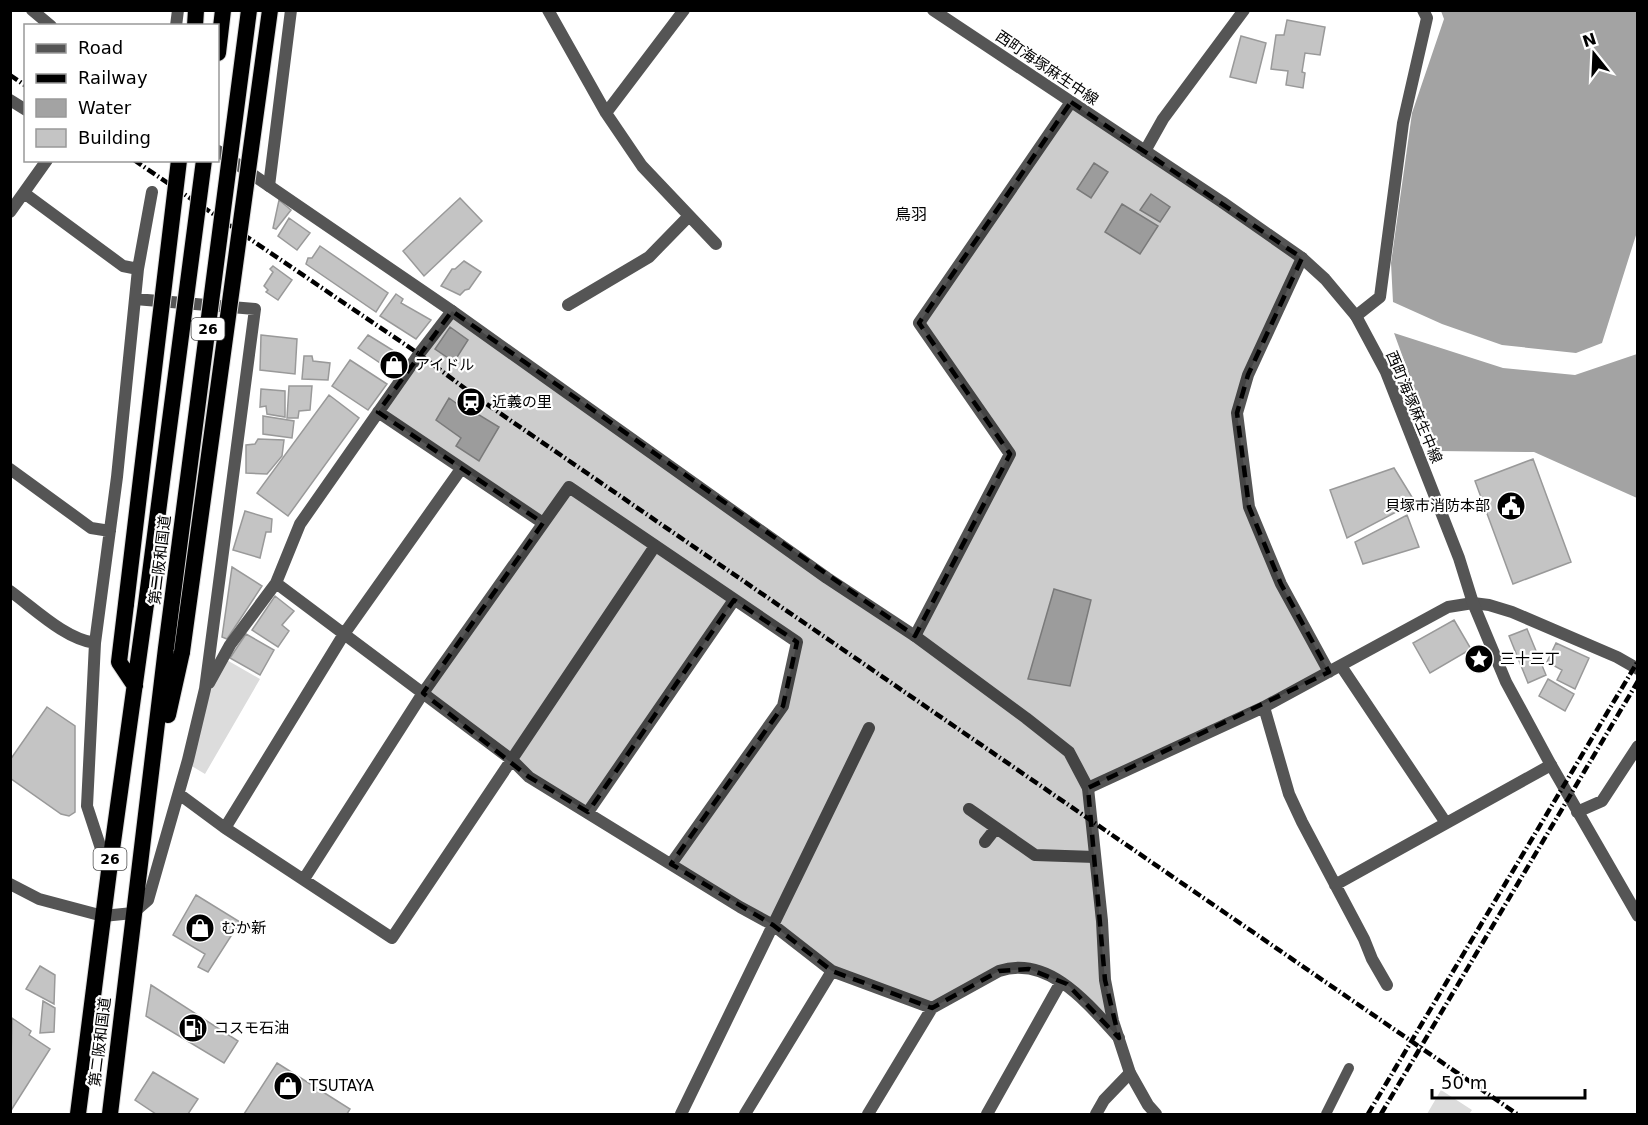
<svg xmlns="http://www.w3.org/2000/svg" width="1648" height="1125" font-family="'DejaVu Sans','Noto Sans JP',sans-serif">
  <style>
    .green { fill: #dcdcdc }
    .water { fill: #a3a3a3 }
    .building { fill: #c4c4c4; stroke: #999; stroke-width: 1.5 }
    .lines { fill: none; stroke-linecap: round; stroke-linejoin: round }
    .trunk-casing { stroke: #dbdbdb; stroke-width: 18 }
    .service { stroke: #555; stroke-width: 10 }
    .minor { stroke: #555; stroke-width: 12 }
    .tertiary { stroke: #555; stroke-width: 12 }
    .trunk { stroke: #000; stroke-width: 16 }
    .rail { stroke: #000; stroke-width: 4.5; stroke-dasharray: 9 3 1.5 3; stroke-linecap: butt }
    .trunk-bridge-casing { stroke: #dbdbdb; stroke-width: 18; stroke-linecap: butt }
    .trunk-bridge { stroke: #000; stroke-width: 16 }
    .marked { fill: #000; fill-opacity: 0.2; stroke: #000; stroke-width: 4.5; stroke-dasharray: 12 8; stroke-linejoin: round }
    .labels { text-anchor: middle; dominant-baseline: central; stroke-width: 4.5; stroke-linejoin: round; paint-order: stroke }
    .shield { fill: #fff; stroke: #4c4c4c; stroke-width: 1.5 }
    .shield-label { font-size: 14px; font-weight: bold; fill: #000 }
    .street-label { font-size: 15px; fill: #000; stroke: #fff }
    .poi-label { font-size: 15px; fill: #000; stroke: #fff; text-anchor: start }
    .neighbourhood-label { font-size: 16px; fill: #000; stroke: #fff }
  </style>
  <rect width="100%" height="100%" fill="#fff"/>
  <path class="green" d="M225 659 260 679 205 774 190 765 207 689Z
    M1441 1090 1472 1110 1469 1114H1427Z"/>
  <path class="water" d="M1441 11H1637V232L1602 343 1576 353 1502 345 1442 324 1393 302 1391 263 1412 113 1444 19Z
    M1394 333 1503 368 1575 375 1637 354V498L1534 452 1437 451Z"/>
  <path class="building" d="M1287 20 1325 27 1320 55 1305 53 1302 72 1305 73 1303 88 1286 85 1288 71 1271 69 1276 35H1284Z
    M1241 36 1266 43 1256 83 1230 77Z
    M1094 163 1108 172 1091 198 1077 189Z
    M1151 194 1170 207 1160 222 1140 210Z
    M460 198 482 221 424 276 403 251Z
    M279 200 291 210 276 229 273 228Z
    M1122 204 1158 226 1140 254 1105 232Z
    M289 218 310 233 297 250 278 236Z
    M320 246 388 293 376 312 306 264 308 258H312Z
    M464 261 481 272 469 289 465 290 460 295 441 286 452 269H455Z
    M273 266 292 280 278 300 266 292 268 290 264 286 273 272 270 269Z
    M396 294 403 299 401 303 431 320 416 339 380 316Z
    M450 327 468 340 454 362 435 349Z
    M261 335 297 339 295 374 260 370Z
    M368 335 402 356 392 371 358 348Z
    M304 356H312L313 361 330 363 328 380 302 379Z
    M350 360 387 384 368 410 332 386Z
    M289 386H312L310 410 299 411 298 418H287Z
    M261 389 285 391V417L267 414 266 406 260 407Z
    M329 395 359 418 288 516 257 493Z
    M449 398 474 416 476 413 499 427 479 461 456 446 461 438 436 420Z
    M263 416 294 421 292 438 263 434Z
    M258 439 284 440 282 456 267 474 246 473V445L255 444Z
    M1533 459 1571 562 1513 584 1475 481Z
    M1394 468 1415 502 1347 538 1330 490Z
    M245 511 272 519 271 532H266L260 558 233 550Z
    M1407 515 1419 547 1363 564 1355 542Z
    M232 567 262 586 227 639 222 637Z
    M1054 589 1091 600 1070 686 1028 679Z
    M275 596 294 611 282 625 289 631 278 647 252 630Z
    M1454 620 1471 649 1430 673 1413 643Z
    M1527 629 1546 675 1528 683 1509 636Z
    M246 634 274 650 260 675 230 658Z
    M1556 643 1589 658 1575 689 1557 680 1562 670 1547 662Z
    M1548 679 1574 694 1565 711 1539 696Z
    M47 707 75 726V812L69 816 61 814 10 778V760Z
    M196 895 240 922 208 972 198 967 205 954 173 935Z
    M40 966 55 975 54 1004 26 989Z
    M151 985 238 1041 224 1063 146 1016Z
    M43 1001 55 1008 54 1032 40 1033Z
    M12 1018 31 1031 29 1035 50 1049 10 1112Z
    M277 1063 350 1109 347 1114H244Z
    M153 1072 198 1099 188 1114H156L135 1100Z"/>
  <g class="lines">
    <g class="trunk-casing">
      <path id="trunk" d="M195 26 196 10
        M218 53 223 10
        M126 604 119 662 135 686
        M168 715 182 652
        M78 1114 109 871 146 604
        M110 1114 166 648"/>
    </g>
    <path class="service" d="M1326 1114 1349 1068"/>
    <path class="minor" d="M548 10 606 113 642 166 716 244
      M176 26 178 10
      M10 100 26 110
      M606 113 684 10
      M1145 151 1163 119 1244 10
      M269 186 291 10
      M24 193 123 266 138 269
      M10 212 47 160
      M1302 258 1248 375 1237 413 1249 507 1281 584 1329 672
      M568 305 649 257 689 216
      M1356 316 1380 297 1403 123 1427 18 1423 10
      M378 412 543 523
      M10 469 91 528 110 531
      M276 583 512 760 529 777 740 907 773 925 832 971 932 1008 999 971C1049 954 1089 1005 1119 1038
      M10 591C35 609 65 639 95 643
      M915 636 1010 454 919 323 1071 102
      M1341 666 1446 823
      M209 683 230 645 276 583 300 524 419 354 452 311
      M1264 707 1289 794 1302 822 1364 939 1372 959 1387 985
      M1088 788 1264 707 1448 607 1473 603 1489 605 1512 612 1617 657 1638 669
      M179 794 225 828 392 938 655 546
      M969 809 1035 855 1095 857
      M588 812 734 600
      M1577 812 1602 801 1638 746
      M225 828 344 634 461 469
      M985 842 996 828
      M108 870 87 806 95 643 117 477 138 269 152 192
      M304 879 423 693 569 487 797 642 783 706 671 864
      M1335 885 1551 765
      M133 913 148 900 188 760 205 689 255 309 135 299
      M681 1114 869 728
      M745 1114 832 971
      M868 1114 932 1008
      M987 1114 1061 982
      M1096 1114 1104 1100 1130 1073"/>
    <path class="tertiary" d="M32 10 51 26
      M933 10 1222 202 1302 258 1325 279 1356 316 1386 372 1459 558 1473 603 1506 682 1551 765 1638 916
      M218 151 452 311 827 578 915 636 1026 718 1069 752 1088 788 1102 921 1105 980 1113 1021 1130 1073 1148 1105 1156 1114
      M10 884 39 899 103 916 133 913"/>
    <use href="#trunk" class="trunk"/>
    <path class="rail" d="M10 75 26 86
      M134 160 419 354 475 396 1517 1114
      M1368 1114 1638 661
      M1381 1114 1638 681"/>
    <g class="trunk-bridge-casing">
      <path id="trunk-bridge" d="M126 604 179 160
        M146 604 204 160
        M166 648 249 10
        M182 652 270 10"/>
    </g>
    <use href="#trunk-bridge" class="trunk-bridge"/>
  </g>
  <path class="marked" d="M1071 102 1302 258 1248 375 1237 413 1249 507 1281 584 1329 672 1088 788 1105 980 1119 1038 1067 984 1029 969 999 971 932 1008 832 971 773 925 671 864 783 706 797 642 734 600 588 812 529 777 423 693 543 523 378 412 452 311 915 636 1010 454 919 323Z"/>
  <defs>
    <g id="shop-disc" transform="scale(1.5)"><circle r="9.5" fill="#000" stroke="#fff"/><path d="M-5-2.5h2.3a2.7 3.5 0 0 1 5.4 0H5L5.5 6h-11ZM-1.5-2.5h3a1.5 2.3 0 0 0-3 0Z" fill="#fff"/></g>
    <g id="station-disc" transform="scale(1.5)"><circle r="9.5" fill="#000" stroke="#fff"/><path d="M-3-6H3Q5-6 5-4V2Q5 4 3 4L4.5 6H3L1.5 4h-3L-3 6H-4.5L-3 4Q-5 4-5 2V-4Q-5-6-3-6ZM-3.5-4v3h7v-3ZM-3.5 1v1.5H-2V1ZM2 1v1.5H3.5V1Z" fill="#fff"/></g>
    <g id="civic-disc" transform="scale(1.5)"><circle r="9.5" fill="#000" stroke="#fff"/><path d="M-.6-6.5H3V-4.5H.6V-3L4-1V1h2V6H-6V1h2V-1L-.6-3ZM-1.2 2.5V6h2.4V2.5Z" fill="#fff"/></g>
    <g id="sight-disc" transform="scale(1.5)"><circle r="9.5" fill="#000" stroke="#fff"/><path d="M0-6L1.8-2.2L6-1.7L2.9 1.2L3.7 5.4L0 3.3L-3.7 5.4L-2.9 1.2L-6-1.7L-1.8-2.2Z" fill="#fff"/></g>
    <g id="fuel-disc" transform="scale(1.5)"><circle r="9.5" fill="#000" stroke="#fff"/><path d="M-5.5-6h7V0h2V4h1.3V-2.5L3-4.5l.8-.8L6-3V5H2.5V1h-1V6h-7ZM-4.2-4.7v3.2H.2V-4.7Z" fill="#fff"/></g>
  </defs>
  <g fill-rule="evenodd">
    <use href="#shop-disc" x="394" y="365"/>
    <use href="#station-disc" x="471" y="402"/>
    <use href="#civic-disc" x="1511" y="506"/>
    <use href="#sight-disc" x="1479" y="659"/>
    <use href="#shop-disc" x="200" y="928"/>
    <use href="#fuel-disc" x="193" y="1028"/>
    <use href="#shop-disc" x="288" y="1086"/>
  </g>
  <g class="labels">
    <g class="shield">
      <rect x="191.5" y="318" width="33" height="22" rx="4.5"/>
      <rect x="93.5" y="848" width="33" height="22" rx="4.5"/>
    </g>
    <g class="shield-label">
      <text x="208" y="329">26</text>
      <text x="110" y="859">26</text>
    </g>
    <g class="street-label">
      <text transform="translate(1047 68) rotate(34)">西町海塚麻生中線</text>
      <text transform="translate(1414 407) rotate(67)">西町海塚麻生中線</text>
      <text transform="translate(160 560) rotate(-83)">第二阪和国道</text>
      <text transform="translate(100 1042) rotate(-83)">第二阪和国道</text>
    </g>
    <g class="poi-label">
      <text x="415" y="365">アイドル</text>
      <text x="492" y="402">近義の里</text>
      <text x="1490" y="506" text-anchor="end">貝塚市消防本部</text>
      <text x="1500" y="659">三十三丁</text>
      <text x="221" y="928">むか新</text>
      <text x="214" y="1028">コスモ石油</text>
      <text x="309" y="1086">TSUTAYA</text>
    </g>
    <g class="neighbourhood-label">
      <text x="911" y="214">鳥羽</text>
    </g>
  </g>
  <rect width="1648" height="1125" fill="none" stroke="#000000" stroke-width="24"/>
  <rect x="24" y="24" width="195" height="138" fill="#ffffff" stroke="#999999" stroke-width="1.5"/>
  <rect x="36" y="44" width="30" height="9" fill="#555555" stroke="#999999" stroke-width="1.5"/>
  <text x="78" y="54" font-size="18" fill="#000000">Road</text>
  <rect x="36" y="74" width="30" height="9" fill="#000000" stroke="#999999" stroke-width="1.5"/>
  <text x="78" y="84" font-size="18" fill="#000000">Railway</text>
  <rect x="36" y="99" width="30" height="18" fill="#a3a3a3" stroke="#999999" stroke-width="1.5"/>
  <text x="78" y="114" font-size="18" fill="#000000">Water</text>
  <rect x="36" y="129" width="30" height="18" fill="#c4c4c4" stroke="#999999" stroke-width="1.5"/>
  <text x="78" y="144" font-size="18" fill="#000000">Building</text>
  <g transform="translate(1594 54) rotate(342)" stroke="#ffffff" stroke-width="4.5" paint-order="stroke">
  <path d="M0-4.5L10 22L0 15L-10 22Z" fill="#000000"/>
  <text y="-9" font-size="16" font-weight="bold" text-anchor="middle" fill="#000000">N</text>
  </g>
  <path d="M1432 1089v9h153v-9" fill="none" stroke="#000000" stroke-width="3"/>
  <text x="1441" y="1089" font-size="18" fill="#000000" stroke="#ffffff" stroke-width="4.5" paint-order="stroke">50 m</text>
</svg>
